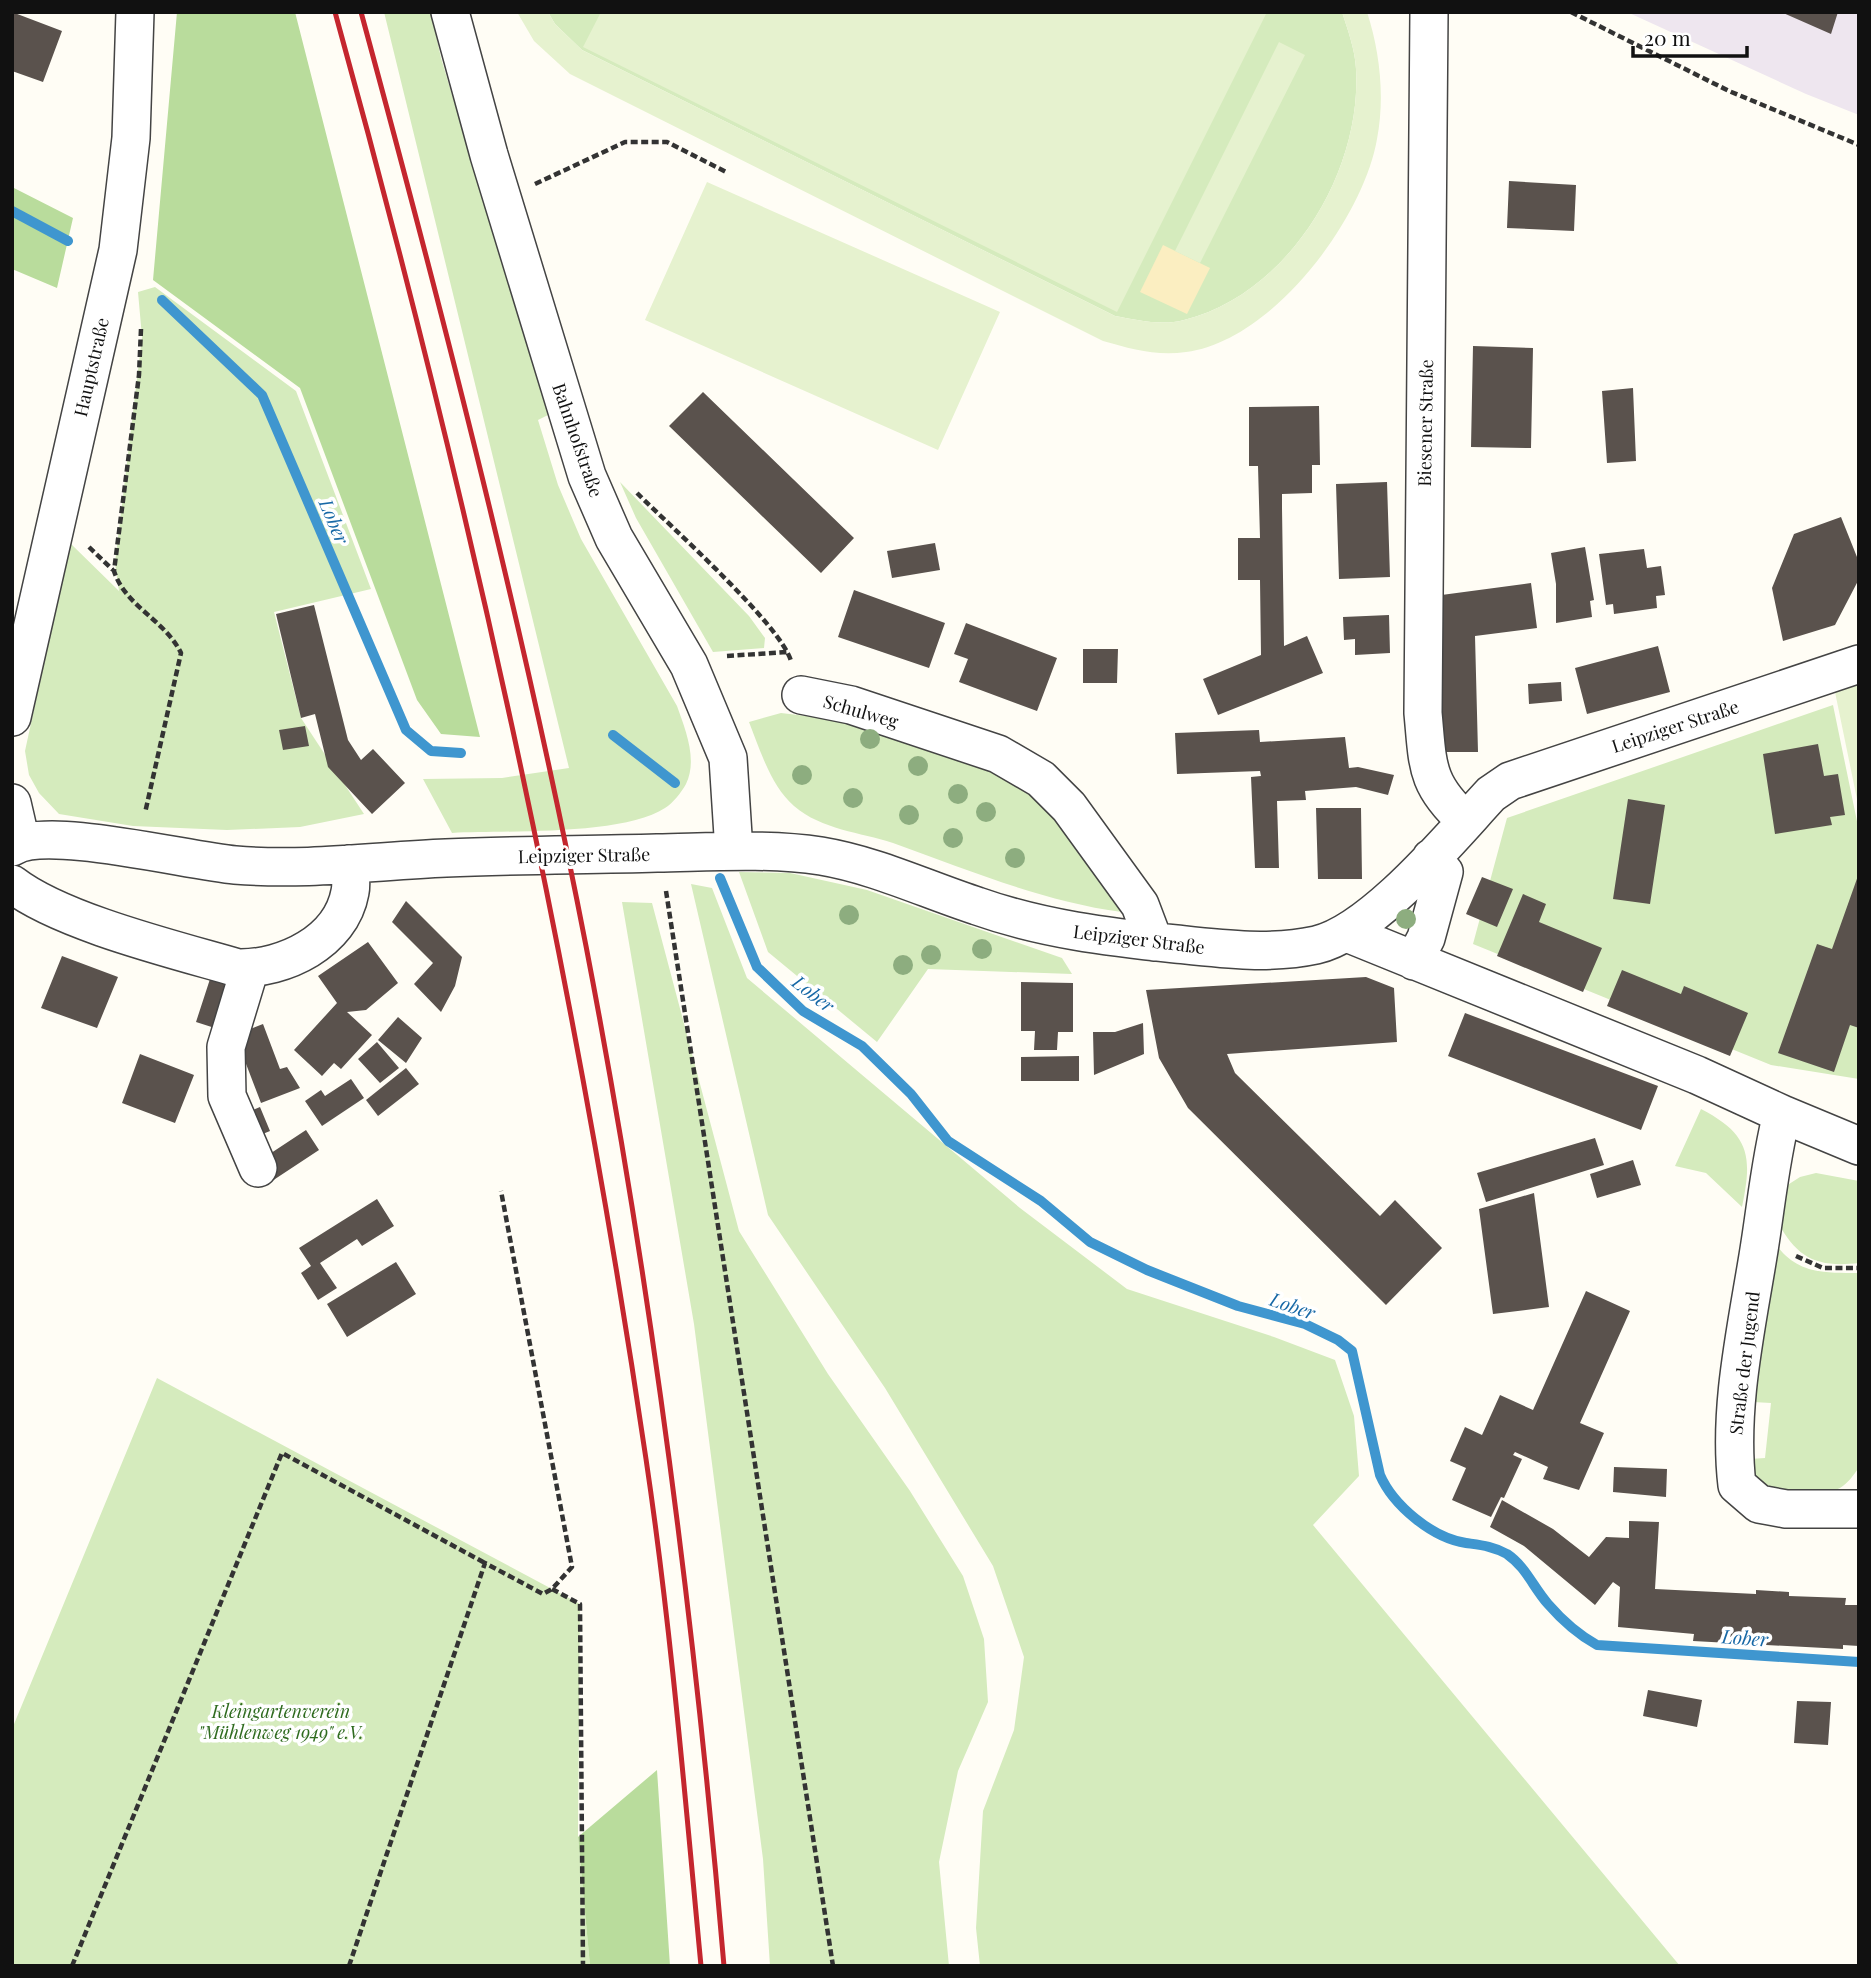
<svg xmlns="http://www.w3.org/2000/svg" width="1871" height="1978" font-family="'Playfair Display',serif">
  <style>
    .industrial { fill: #eee6ef }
    .green { fill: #d5ebbd }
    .forest { fill: #b9dc9c }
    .sand { fill: #fbeec1 }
    .pitch { fill: #e6f2cf }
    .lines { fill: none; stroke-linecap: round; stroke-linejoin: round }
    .stream { stroke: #3f96cf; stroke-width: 10 }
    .building { fill: #5a524d }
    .minor-casing { stroke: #444; stroke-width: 40 }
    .path { stroke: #333; stroke-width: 4.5; stroke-dasharray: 7 3.5; stroke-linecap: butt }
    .minor { stroke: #fff; stroke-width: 37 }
    .rail { stroke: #c4262e; stroke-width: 5 }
    .tree { fill: #8dad7f }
    .labels { text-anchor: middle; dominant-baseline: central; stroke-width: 7; stroke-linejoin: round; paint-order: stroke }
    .street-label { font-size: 18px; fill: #111; stroke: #fff }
    .park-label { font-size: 18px; font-style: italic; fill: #2f6b1f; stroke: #fff }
    .water-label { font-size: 19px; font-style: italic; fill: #1768a6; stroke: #fff }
  </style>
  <rect width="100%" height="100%" fill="#fffdf5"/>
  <path class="industrial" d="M1627 12H1859V115L1806 94Z"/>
  <path class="green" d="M384 12H431L441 58 548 415 538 420 558 485 581 539 677 706C685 729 698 759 686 784 681 793 673 803 665 808 623 836 504 830 452 833L423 779 502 778 569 768Z
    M548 12H1342C1348 31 1355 49 1356 69 1362 173 1288 294 1184 320 1162 326 1137 320 1115 316L582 50 555 24Z
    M155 287 296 391 371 589 274 612 301 718 364 814 300 827 227 830 133 826 59 814 39 793 29 775 25 751 70 543 119 591 115 563 142 337 138 292Z
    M620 482 749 616 765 638 764 648 713 652 636 518Z
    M1833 705 1859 831V1079L1771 1065 1473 944 1507 818Z
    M781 713 848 721 997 769 1031 788 1118 898 1122 912C1041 901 969 870 893 843 860 832 822 830 794 806 771 786 760 750 749 722Z
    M739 872 790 873 867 890 1062 958 1072 974 928 969 877 1042 768 952Z
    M691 884 712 888 747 978 1020 1208 1127 1289 1274 1337 1335 1360 1354 1416 1359 1476 1313 1525 1680 1966H980L976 1928 983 1811 1014 1730 1024 1657 993 1566 885 1388 768 1215Z
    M622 902 652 903 739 1231 828 1374 910 1491 963 1576 984 1639 988 1702 958 1771 939 1862 949 1966H770L763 1859 694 1324Z
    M1701 1109C1749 1134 1753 1155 1742 1207L1706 1173 1675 1166Z
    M1816 1173 1859 1181V1263C1815 1268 1796 1257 1776 1219L1786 1186 1800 1177Z
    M1769 1234C1792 1273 1817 1273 1859 1273V1467C1854 1475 1848 1483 1840 1488 1828 1495 1776 1495 1764 1488 1754 1482 1752 1469 1750 1459L1765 1458 1771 1403 1753 1402Z
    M157 1378 580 1604 578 1837 590 1966H12V1729Z"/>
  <path class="forest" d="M177 12H295L480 737 441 734 417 700 300 388 153 280Z
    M12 187 73 218 57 288 12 269Z
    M657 1770 670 1966H590L578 1837Z"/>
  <path class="sand" d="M1163 245 1210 268 1187 314 1140 292Z"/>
  <path class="pitch" d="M517 12H548L555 24 582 50 1115 316C1137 320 1162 326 1184 320 1288 294 1362 173 1356 69 1355 49 1348 31 1342 12H1367C1380 52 1385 97 1377 139 1363 220 1272 341 1186 352 1156 356 1131 349 1103 341L570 74 534 41Z
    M601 12H1267L1117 312 583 47Z
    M1279 42 1305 55 1200 263 1175 251Z
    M707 182 1000 312 938 450 645 320Z
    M1859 685V809L1835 692Z"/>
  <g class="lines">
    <path class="stream" d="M12 211 68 241
      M162 300 262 395 406 730 431 751 461 753
      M613 735 675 783
      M720 878 757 967 803 1011 862 1046 911 1094 948 1141 1041 1201 1090 1242 1147 1270 1238 1306 1305 1324 1338 1340 1352 1351 1380 1475C1393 1505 1432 1538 1466 1543 1480 1545 1493 1546 1507 1554 1526 1567 1533 1587 1548 1604 1561 1619 1579 1635 1597 1645L1859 1662"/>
  </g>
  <path class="building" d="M12 12 62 31 43 82 12 71Z
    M1781 12H1838L1831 34Z
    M1509 181 1576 185 1574 231 1507 228Z
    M1473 346 1533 348 1531 448 1471 447Z
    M1633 388 1636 461 1607 463 1602 391Z
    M703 392 854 538 821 573 669 426Z
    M1319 406 1320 465H1312V493L1282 494V508L1284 646 1307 636 1323 673 1218 715 1203 679 1261 655 1260 580H1238V538H1260L1258 466H1249V407Z
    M1387 482 1390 577 1339 579 1336 484Z
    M1841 517 1859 562V579L1835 625 1783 641 1772 588 1794 534Z
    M935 543 940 570 892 578 887 551Z
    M1585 547 1594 600 1590 601 1592 617 1556 623V584L1551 553Z
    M1644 549 1647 568 1661 566 1665 595 1656 596 1657 608 1614 614 1613 604 1606 605 1599 554Z
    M1531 583 1537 628 1475 636 1478 752H1441L1434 596Z
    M854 590 945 623 929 668 838 637Z
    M314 605 348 740 361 760 373 749 405 783 372 814 328 767 315 714 301 718 276 614Z
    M1389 615 1390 653 1355 655V639L1344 640 1343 617Z
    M966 623 1057 658 1037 711 959 682 968 659 954 654Z
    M1658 646 1670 692 1587 714 1575 668Z
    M1083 649H1118L1117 683H1083Z
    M1561 682 1562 701 1529 704 1528 684Z
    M305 726 309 746 283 750 279 730Z
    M1259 730 1260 742 1345 737 1349 768 1358 767 1394 775 1388 795 1356 787 1305 791 1306 800 1277 801 1279 868H1255L1251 777 1261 776 1260 771 1177 774 1175 733Z
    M1818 744 1824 776 1838 774 1845 815 1830 817 1832 825 1775 834 1763 754Z
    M1628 799 1665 805 1650 904 1613 899Z
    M1316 808H1361L1362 879H1318Z
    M1859 873V1028L1850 1025 1834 1072 1778 1053 1817 944 1832 949Z
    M1482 877 1513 889 1497 927 1466 914Z
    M1523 894 1546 904 1539 922 1602 948 1583 992 1497 956Z
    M406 901 462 957 455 986 441 1012 414 984 433 963 392 922Z
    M368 942 398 983 366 1010 347 1012 372 1035 341 1069 334 1063 322 1076 294 1050 337 1003 318 976Z
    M62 956 118 977 97 1028 41 1008Z
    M1622 970 1681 994 1684 986 1748 1013 1730 1056 1607 1006Z
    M1366 977 1394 988 1397 1042 1227 1054 1235 1073 1380 1216 1395 1200 1442 1248 1386 1305 1188 1108 1159 1058 1146 990Z
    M210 979 235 987 221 1030 196 1022Z
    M1021 982 1073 983V1032H1058L1057 1050H1034L1035 1031H1021Z
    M1465 1013 1658 1086 1641 1130 1448 1056Z
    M398 1017 422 1038 406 1063 378 1040Z
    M1143 1023 1144 1054 1094 1075 1093 1032H1115Z
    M263 1024 280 1069 287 1067 300 1088 261 1103 235 1035Z
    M377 1042 399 1068 380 1083 358 1059Z
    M140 1054 194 1075 175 1123 122 1103Z
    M1079 1056V1081H1021V1057Z
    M406 1068 419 1084 378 1116 366 1100Z
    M351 1079 364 1098 322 1126 305 1101 321 1090 325 1096Z
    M260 1107 270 1131 250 1139 241 1115Z
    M306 1130 319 1150 272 1181 259 1161Z
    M1595 1138 1604 1165 1486 1202 1477 1173Z
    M1633 1160 1641 1185 1597 1198 1590 1174Z
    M1534 1193 1549 1307 1493 1314 1479 1209Z
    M377 1199 394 1226 362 1246 357 1239 320 1263 337 1288 318 1300 301 1273 311 1266 299 1248Z
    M396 1262 416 1294 347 1337 327 1304Z
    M1586 1291 1630 1311 1580 1423 1604 1433 1579 1490 1543 1479 1548 1467 1515 1452 1513 1455 1522 1459 1504 1498 1501 1497 1491 1517 1452 1500 1466 1468 1450 1461 1465 1427 1482 1435 1500 1395 1533 1410Z
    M1614 1467 1667 1469 1666 1497 1613 1492Z
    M1502 1500 1553 1529 1589 1557 1606 1537 1629 1538V1521L1659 1522 1655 1589 1756 1594V1590L1789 1592V1596L1846 1598 1845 1605H1859V1646L1843 1645V1649L1693 1641 1694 1634 1618 1627 1620 1587 1613 1582 1595 1605 1524 1546 1490 1527Z
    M1648 1690 1702 1700 1697 1727 1643 1716Z
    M1797 1701 1831 1702 1828 1745 1794 1743Z"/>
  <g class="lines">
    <g class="minor-casing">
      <path id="minor" d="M450 12 489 155 587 476 614 538 689 665 728 758 734 851
        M1429 12 1423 713C1428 765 1425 784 1466 821
        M801 695 851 705 998 754 1041 779 1069 807 1140 905 1154 942
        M12 717 118 250 131 138 135 12
        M12 803 21 842
        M12 847C47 825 188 861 235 865 305 871 376 861 446 858 516 855 587 855 657 853 711 852 767 848 821 856 875 865 925 889 977 906 1042 929 1108 937 1176 944 1222 949 1270 955 1316 945 1373 932 1451 837 1491 794L1510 781 1859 664
        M12 884C61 922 176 950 238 968 284 969 341 942 350 892 352 883 350 873 349 864
        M1347 933 1697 1075 1782 1114C1770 1160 1766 1208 1758 1256 1746 1330 1728 1410 1737 1485L1759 1504 1786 1509H1859
        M1414 961 1426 938 1444 872 1431 858
        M250 968 226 1047 227 1096 258 1168
        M1782 1114 1859 1146"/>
    </g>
    <path class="path" d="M1571 12 1729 91 1859 145
      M535 184 625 142H667L728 173
      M141 329 139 375 114 571C125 606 165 620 181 653L145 813
      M637 493C669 525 781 625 791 661
      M89 547 113 570
      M727 656 788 652
      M666 891 833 1966
      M1796 1256 1823 1268H1859
      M552 1589 580 1604 583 1966
      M72 1966 282 1453 485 1563
      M349 1966 485 1563 543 1594 552 1589 572 1567 501 1191"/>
    <use href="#minor" class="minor"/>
    <path class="rail" d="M335 12C467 488 574 970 646 1459 671 1627 685 1797 701 1966
      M361 12C445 321 525 632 586 946 651 1283 695 1624 724 1966"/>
  </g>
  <g class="tree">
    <circle cx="870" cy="739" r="10"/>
    <circle cx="918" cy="766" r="10"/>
    <circle cx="802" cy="775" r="10"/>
    <circle cx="958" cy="794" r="10"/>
    <circle cx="853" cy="798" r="10"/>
    <circle cx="986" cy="812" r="10"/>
    <circle cx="909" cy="815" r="10"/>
    <circle cx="953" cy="838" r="10"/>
    <circle cx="1015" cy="858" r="10"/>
    <circle cx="849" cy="915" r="10"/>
    <circle cx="1406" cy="919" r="10"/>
    <circle cx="982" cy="949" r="10"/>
    <circle cx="931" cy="955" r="10"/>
    <circle cx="903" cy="965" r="10"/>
  </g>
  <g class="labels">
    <g class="street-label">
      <text transform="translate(91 367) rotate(-77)">Hauptstraße</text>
      <text transform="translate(1425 423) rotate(-89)">Biesener Straße</text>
      <text transform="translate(578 440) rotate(71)">Bahnhofstraße</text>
      <text transform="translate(861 711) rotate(16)">Schulweg</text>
      <text transform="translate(1675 726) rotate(-18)">Leipziger Straße</text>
      <text transform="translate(584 855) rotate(-1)">Leipziger Straße</text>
      <text transform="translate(1139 939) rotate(7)">Leipziger Straße</text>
      <text transform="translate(1744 1363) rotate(-83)">Straße der Jugend</text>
    </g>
    <g class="park-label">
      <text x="281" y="1711">Kleingartenverein<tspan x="281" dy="21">"Mühlenweg 1949" e.V.</tspan></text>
    </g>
    <g class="water-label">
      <text transform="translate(335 521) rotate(67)">Lober</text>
      <text transform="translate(814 993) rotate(38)">Lober</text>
      <text transform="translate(1293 1305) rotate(19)">Lober</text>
      <text transform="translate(1745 1637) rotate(4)">Lober</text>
    </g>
  </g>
  <rect width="1871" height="1978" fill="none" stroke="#111111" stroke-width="28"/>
  <path d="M1633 46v10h114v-10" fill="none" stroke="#111111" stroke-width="3.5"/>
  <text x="1644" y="46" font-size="21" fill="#111111" stroke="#ffffff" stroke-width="5" paint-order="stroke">20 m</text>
</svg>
